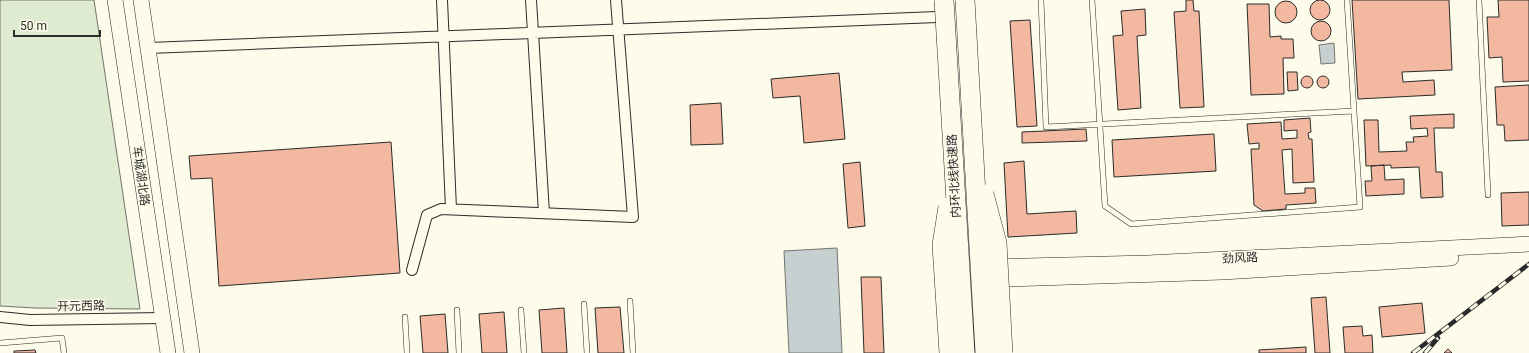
<svg xmlns="http://www.w3.org/2000/svg" width="1529" height="353" font-family="Roboto,'Noto Sans SC',sans-serif">
  <style>
    .green { fill: #deebd1; stroke: #74746e }
    .water { fill: #c7d0d0; stroke: #74746e }
    .building { fill: #f2b8a0; stroke: #2b2b2b }
    .lines { fill: none; stroke-linecap: round; stroke-linejoin: round }
    .lane-casing { stroke: #2b2b2b; stroke-width: 6 }
    .street-casing { stroke: #2b2b2b; stroke-width: 12 }
    .secondary-casing { stroke: #2b2b2b; stroke-width: 16 }
    .lane { stroke: #fdfbea; stroke-width: 5 }
    .street { stroke: #fdfbea; stroke-width: 10 }
    .secondary { stroke: #fdfbea; stroke-width: 15 }
    .rail-casing { stroke: #2b2b2b; stroke-width: 4.5 }
    .rail { stroke: #fdfbea; stroke-width: 3; stroke-dasharray: 9; stroke-linecap: butt }
    .highway-bridge-casing { stroke: #2b2b2b; stroke-width: 20; stroke-linecap: butt }
    .highway-bridge { stroke: #fdfbea; stroke-width: 19 }
    .labels { text-anchor: middle; dominant-baseline: central; stroke-width: 3; stroke-linejoin: round; paint-order: stroke }
    .street-label { font-size: 12px; fill: #2b2b2b; stroke: #fdfbea }
  </style>
  <rect width="100%" height="100%" fill="#fdfbea"/>
  <path class="green" d="M0 0H94L140 309 35 308 0 306Z"/>
  <path class="water" d="M1334 43 1335 63 1321 64 1319 45Z
    M837 248 842 353H789L784 251Z"/>
  <path class="building" d="M1310 10a10 10 0 1 1 20 0a10 10 0 1 1-20 0Z
    M1186 0H1193L1194 11H1199L1204 107 1180 108 1174 12 1186 11Z
    M1352 0H1449L1452 70 1402 72 1403 82 1434 80 1435 95 1358 99Z
    M1498 0H1529V81L1503 82 1502 57 1489 58 1487 17H1499Z
    M1275 12a11 11 0 1 1 22 0a11 11 0 1 1-22 0Z
    M1247 4H1269L1270 37 1281 36V39H1293L1294 58H1283L1284 94 1251 95Z
    M1145 9 1146 35 1137 36 1141 108 1118 110 1113 36 1123 35 1121 11Z
    M1030 20 1037 126 1017 127 1010 21Z
    M1311 31a10 10 0 1 1 20 0a10 10 0 1 1-20 0Z
    M1287 72H1297L1298 90 1288 91Z
    M839 73 845 139 804 143 800 96 773 98 771 79Z
    M1301 82a6 6 0 1 1 12 0a6 6 0 1 1-12 0Z
    M1317 82a6 6 0 1 1 12 0a6 6 0 1 1-12 0Z
    M1529 85V140L1505 141 1504 125H1497L1495 87Z
    M721 103 723 144 691 145 690 105Z
    M1454 114V128H1434L1436 172H1442L1443 197 1421 198 1419 167 1391 168V165L1366 166 1364 120H1378L1379 152 1407 151 1406 142H1414L1413 137 1428 136 1427 128 1411 129 1410 116Z
    M1310 118 1311 132 1308 133 1309 139H1312L1314 182 1293 183 1292 149 1282 150 1285 194 1305 193V188H1315L1316 203 1286 205V209L1263 211 1254 205 1251 149H1259V143L1249 144 1247 124 1281 122 1282 139 1297 138V130L1284 131V120Z
    M1086 129 1087 141 1022 143V132Z
    M1214 134 1216 171 1114 177 1112 140Z
    M391 142 400 273 219 286 212 178 191 179 189 156Z
    M1024 161 1027 214 1076 211 1077 233 1008 237 1004 163Z
    M860 162 865 226 848 228 843 164Z
    M1384 165 1385 180 1404 179V194L1366 196 1365 181H1372L1371 166Z
    M1529 192V225L1502 226 1501 193Z
    M861 277H881L884 353H864Z
    M1326 297 1330 353H1315L1311 298Z
    M1422 303 1425 333 1382 337 1379 307Z
    M620 307 624 353H598L595 308Z
    M564 308 567 353H542L539 310Z
    M504 312 507 353H482L479 314Z
    M445 314 448 353H423L420 316Z
    M1362 326 1363 336 1372 335 1373 353H1345L1343 327Z
    M1306 347V353H1259V350Z
    M1448 349 1452 353H1444Z
    M35 350 36 353H14V351Z"/>
  <g class="lines">
    <g class="lane-casing">
      <path id="lane" d="M1041 0 1046 127 1354 111
        M1092 0 1105 206 1131 224 1360 207 1347 0
        M1479 0 1488 195
        M630 301 633 353
        M584 304 587 353
        M457 310 459 353
        M521 310 524 353
        M405 317 407 353
        M0 343 62 338 64 353"/>
    </g>
    <g class="street-casing">
      <path id="street" d="M442 0 451 209
        M531 0 544 213
        M149 48 937 17
        M412 270 427 215 441 209 633 217 616 0
        M0 317 30 320 162 318"/>
    </g>
    <g class="secondary-casing">
      <path id="secondary" d="M115 0 168 353
        M141 0 192 353
        M951 268 1148 263 1529 244
        M952 281 1222 272 1451 258"/>
    </g>
    <use href="#lane" class="lane"/>
    <use href="#street" class="street"/>
    <use href="#secondary" class="secondary"/>
    <g class="rail-casing">
      <path id="rail" d="M1413 353 1529 264
        M1425 353 1438 338"/>
    </g>
    <use href="#rail" class="rail"/>
    <g class="highway-bridge-casing">
      <path id="highway-bridge" d="M944 0 965 353
        M965 0 985 353
        M984 194 997 243 1003 353
        M948 207 942 245 949 353"/>
    </g>
    <use href="#highway-bridge" class="highway-bridge"/>
  </g>
  <g class="labels">
    <g class="street-label">
      <text transform="translate(141 176) rotate(82)">车城湖北路</text>
      <text transform="translate(954 176) rotate(-93)">内环北线快速路</text>
      <text transform="translate(1240 258) rotate(-3)">劲风路</text>
      <text transform="translate(81 306) rotate(-1)">开元西路</text>
    </g>
  </g>
  <path d="M14 30v6h86v-6" fill="none" stroke="#2b2b2b" stroke-width="2"/>
  <text x="20" y="30" font-size="12" fill="#2b2b2b" stroke="#fdfbea" stroke-width="3" paint-order="stroke">50 m</text>
</svg>
